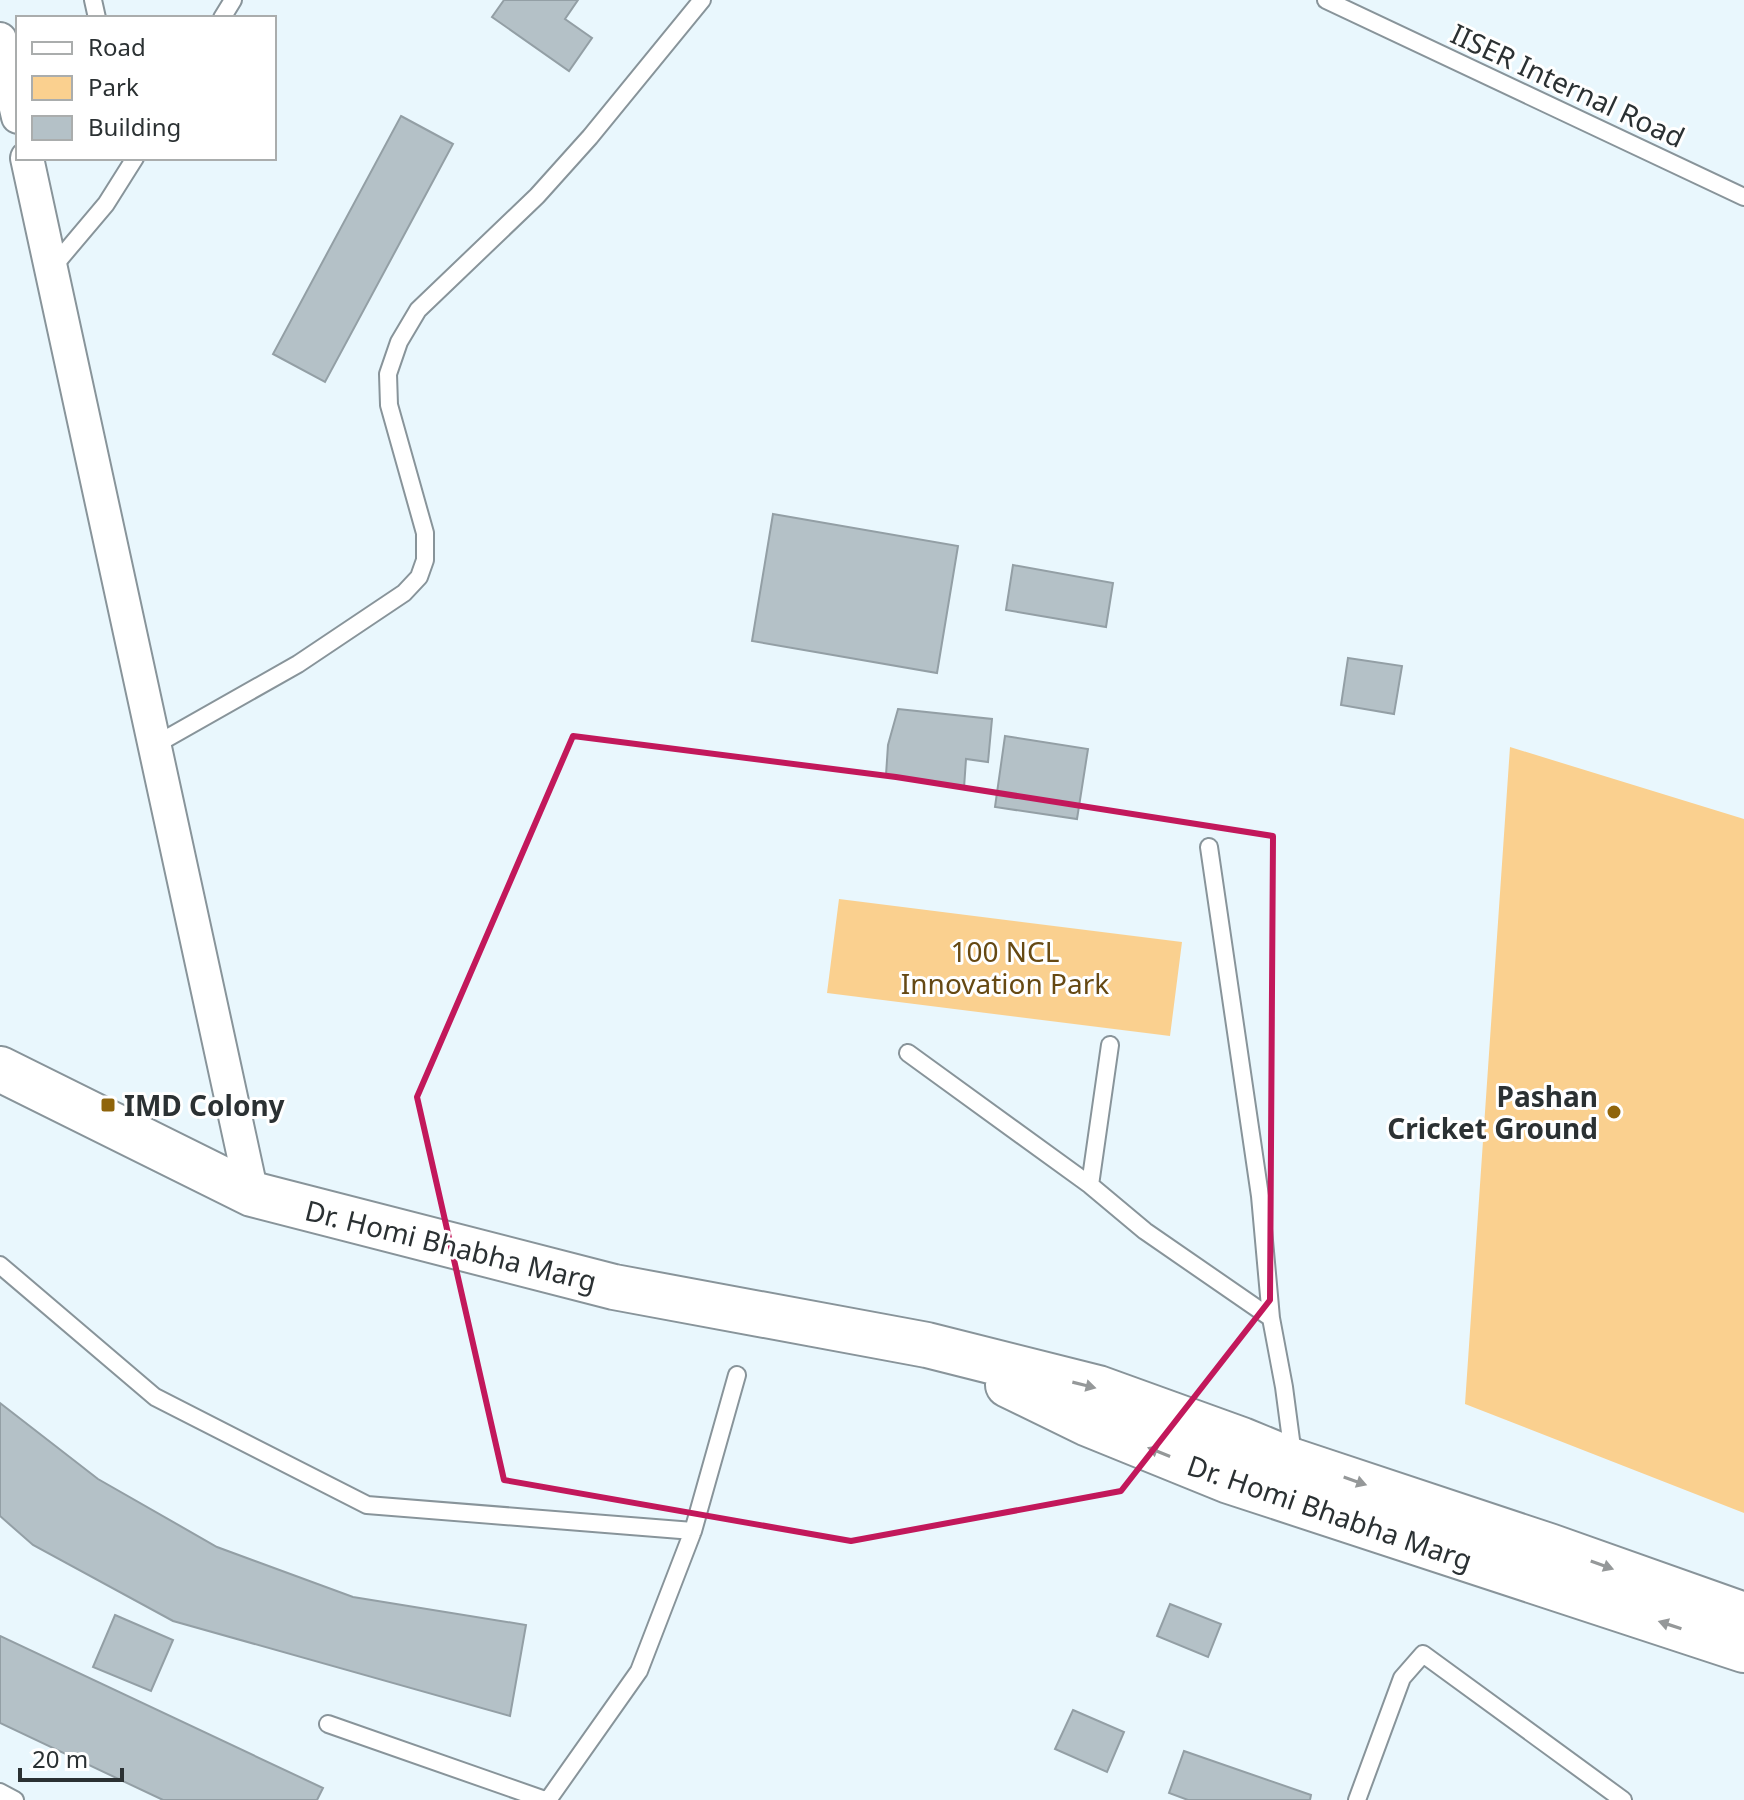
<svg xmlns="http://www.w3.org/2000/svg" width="1744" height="1800" font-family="'Noto Sans',sans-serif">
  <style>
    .green { fill: #fad08f }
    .building { fill: #b4c1c7; stroke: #939fa5; stroke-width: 2 }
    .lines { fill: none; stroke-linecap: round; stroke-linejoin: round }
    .lane-casing { stroke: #88949a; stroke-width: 20 }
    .street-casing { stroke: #88949a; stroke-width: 36 }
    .secondary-casing { stroke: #88949a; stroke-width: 48 }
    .lane { stroke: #fff; stroke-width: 16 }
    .street { stroke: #fff; stroke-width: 32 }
    .secondary { stroke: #fff; stroke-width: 44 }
    .oneway { fill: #959899 }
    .marked { fill: none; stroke: #c2185b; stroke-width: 6; stroke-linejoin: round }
    .poi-dot { fill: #8f640b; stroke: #fff; stroke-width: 3 }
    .labels { text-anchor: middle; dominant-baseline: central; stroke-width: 6; stroke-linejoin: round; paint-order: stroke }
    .street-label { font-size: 28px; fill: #2b3133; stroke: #fff }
    .park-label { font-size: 28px; fill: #664913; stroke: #fff }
    .poi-label { font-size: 28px; font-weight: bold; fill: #2b3133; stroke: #fff; text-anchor: end }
  </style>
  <rect width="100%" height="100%" fill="#e9f7fd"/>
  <path class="green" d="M1510 747 1744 819V1513L1465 1404Z
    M839 899 1182 942 1170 1036 827 993Z"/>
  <path class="building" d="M504 0H578L565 19 592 38 569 71 492 17Z
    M401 116 453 144 325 382 273 354Z
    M773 514 958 546 937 673 752 641Z
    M1013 565 1113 583 1106 627 1006 610Z
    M1348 658 1402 666 1394 714 1341 705Z
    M898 709 992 719 988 762 966 759 964 788 886 775 888 745Z
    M1005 736 1088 749 1077 819 995 807Z
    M0 1403 98 1479 217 1547 353 1597 526 1625 510 1716 173 1621 33 1545 0 1516Z
    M1170 1604 1221 1624 1208 1657 1157 1636Z
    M115 1615 173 1640 151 1691 93 1667Z
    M0 1636 323 1788 317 1800H163L0 1723Z
    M1073 1710 1124 1732 1107 1772 1055 1749Z
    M1184 1751 1311 1795 1310 1800H1188L1169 1793Z"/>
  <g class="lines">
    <g class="lane-casing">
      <path id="lane" d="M93 0 97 18
        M1326 0 1744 197
        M222 18 233 0
        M52 268 106 204 135 158
        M155 745 298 664 404 593 419 577 425 560V533L389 405 388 374 399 342 418 310 537 196 590 137 702 0
        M1209 847 1260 1196 1271 1318 1284 1387 1293 1455
        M908 1053 1090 1185 1145 1231 1271 1318
        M1090 1185 1110 1045
        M0 1265 155 1397 367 1505 693 1531
        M328 1724 545 1800
        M0 1792 15 1800
        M548 1800 639 1671 693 1531 737 1375
        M1357 1800 1402 1678 1423 1654 1623 1800"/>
    </g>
    <g class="street-casing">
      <path id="street" d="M0 39 18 117
        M27 158 252 1194"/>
    </g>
    <g class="secondary-casing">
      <path id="secondary" d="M0 1069 252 1194 614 1287 927 1345 1098 1388 1242 1440 1293 1461 1549 1546 1744 1615
        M1008 1385 1086 1423 1229 1481 1744 1650"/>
    </g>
    <use href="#lane" class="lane"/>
    <use href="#street" class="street"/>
    <use href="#secondary" class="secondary"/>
  </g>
  <defs><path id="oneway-solid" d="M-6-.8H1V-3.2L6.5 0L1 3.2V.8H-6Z" transform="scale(2)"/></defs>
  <g class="oneway">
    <use href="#oneway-solid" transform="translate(1084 1385) rotate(14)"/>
    <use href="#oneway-solid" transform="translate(1159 1452) rotate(-158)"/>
    <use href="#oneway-solid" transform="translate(1355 1481) rotate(19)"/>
    <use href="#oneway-solid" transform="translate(1602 1565) rotate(20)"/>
    <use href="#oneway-solid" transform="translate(1670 1625) rotate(-162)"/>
  </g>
  <path class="marked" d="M573 736 896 777 1273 836 1270 1300 1121 1491 851 1541 504 1480 417 1097Z"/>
  <g class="poi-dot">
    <rect x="100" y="1097" width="16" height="16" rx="4"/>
    <circle cx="1614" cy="1112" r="8"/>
  </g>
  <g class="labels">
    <g class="street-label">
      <text transform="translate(1568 85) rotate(25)">IISER Internal Road</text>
      <text transform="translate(451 1245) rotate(14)">Dr. Homi Bhabha Marg</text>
      <text transform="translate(1330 1512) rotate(19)">Dr. Homi Bhabha Marg</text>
    </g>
    <g class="park-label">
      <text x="1005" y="951">100 NCL<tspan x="1005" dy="32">Innovation Park</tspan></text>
    </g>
    <g class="poi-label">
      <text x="1598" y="1096">Pashan<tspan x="1598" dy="32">Cricket Ground</tspan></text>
      <text x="124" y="1105" text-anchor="start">IMD Colony</text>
    </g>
  </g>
  <rect x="16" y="16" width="260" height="144" fill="#ffffff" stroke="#aaadad" stroke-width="2"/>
  <rect x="32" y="42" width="40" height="12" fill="#ffffff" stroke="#aaadad" stroke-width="2"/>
  <text x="88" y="56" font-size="24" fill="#2b3133">Road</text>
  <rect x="32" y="76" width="40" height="24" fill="#fad08f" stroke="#aaadad" stroke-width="2"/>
  <text x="88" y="96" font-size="24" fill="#2b3133">Park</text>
  <rect x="32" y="116" width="40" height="24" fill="#b4c1c7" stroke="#aaadad" stroke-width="2"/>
  <text x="88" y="136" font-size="24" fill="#2b3133">Building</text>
  <path d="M20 1768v12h102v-12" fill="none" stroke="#2b3133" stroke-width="4"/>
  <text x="32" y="1768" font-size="24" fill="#2b3133" stroke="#ffffff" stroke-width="6" paint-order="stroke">20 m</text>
</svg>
